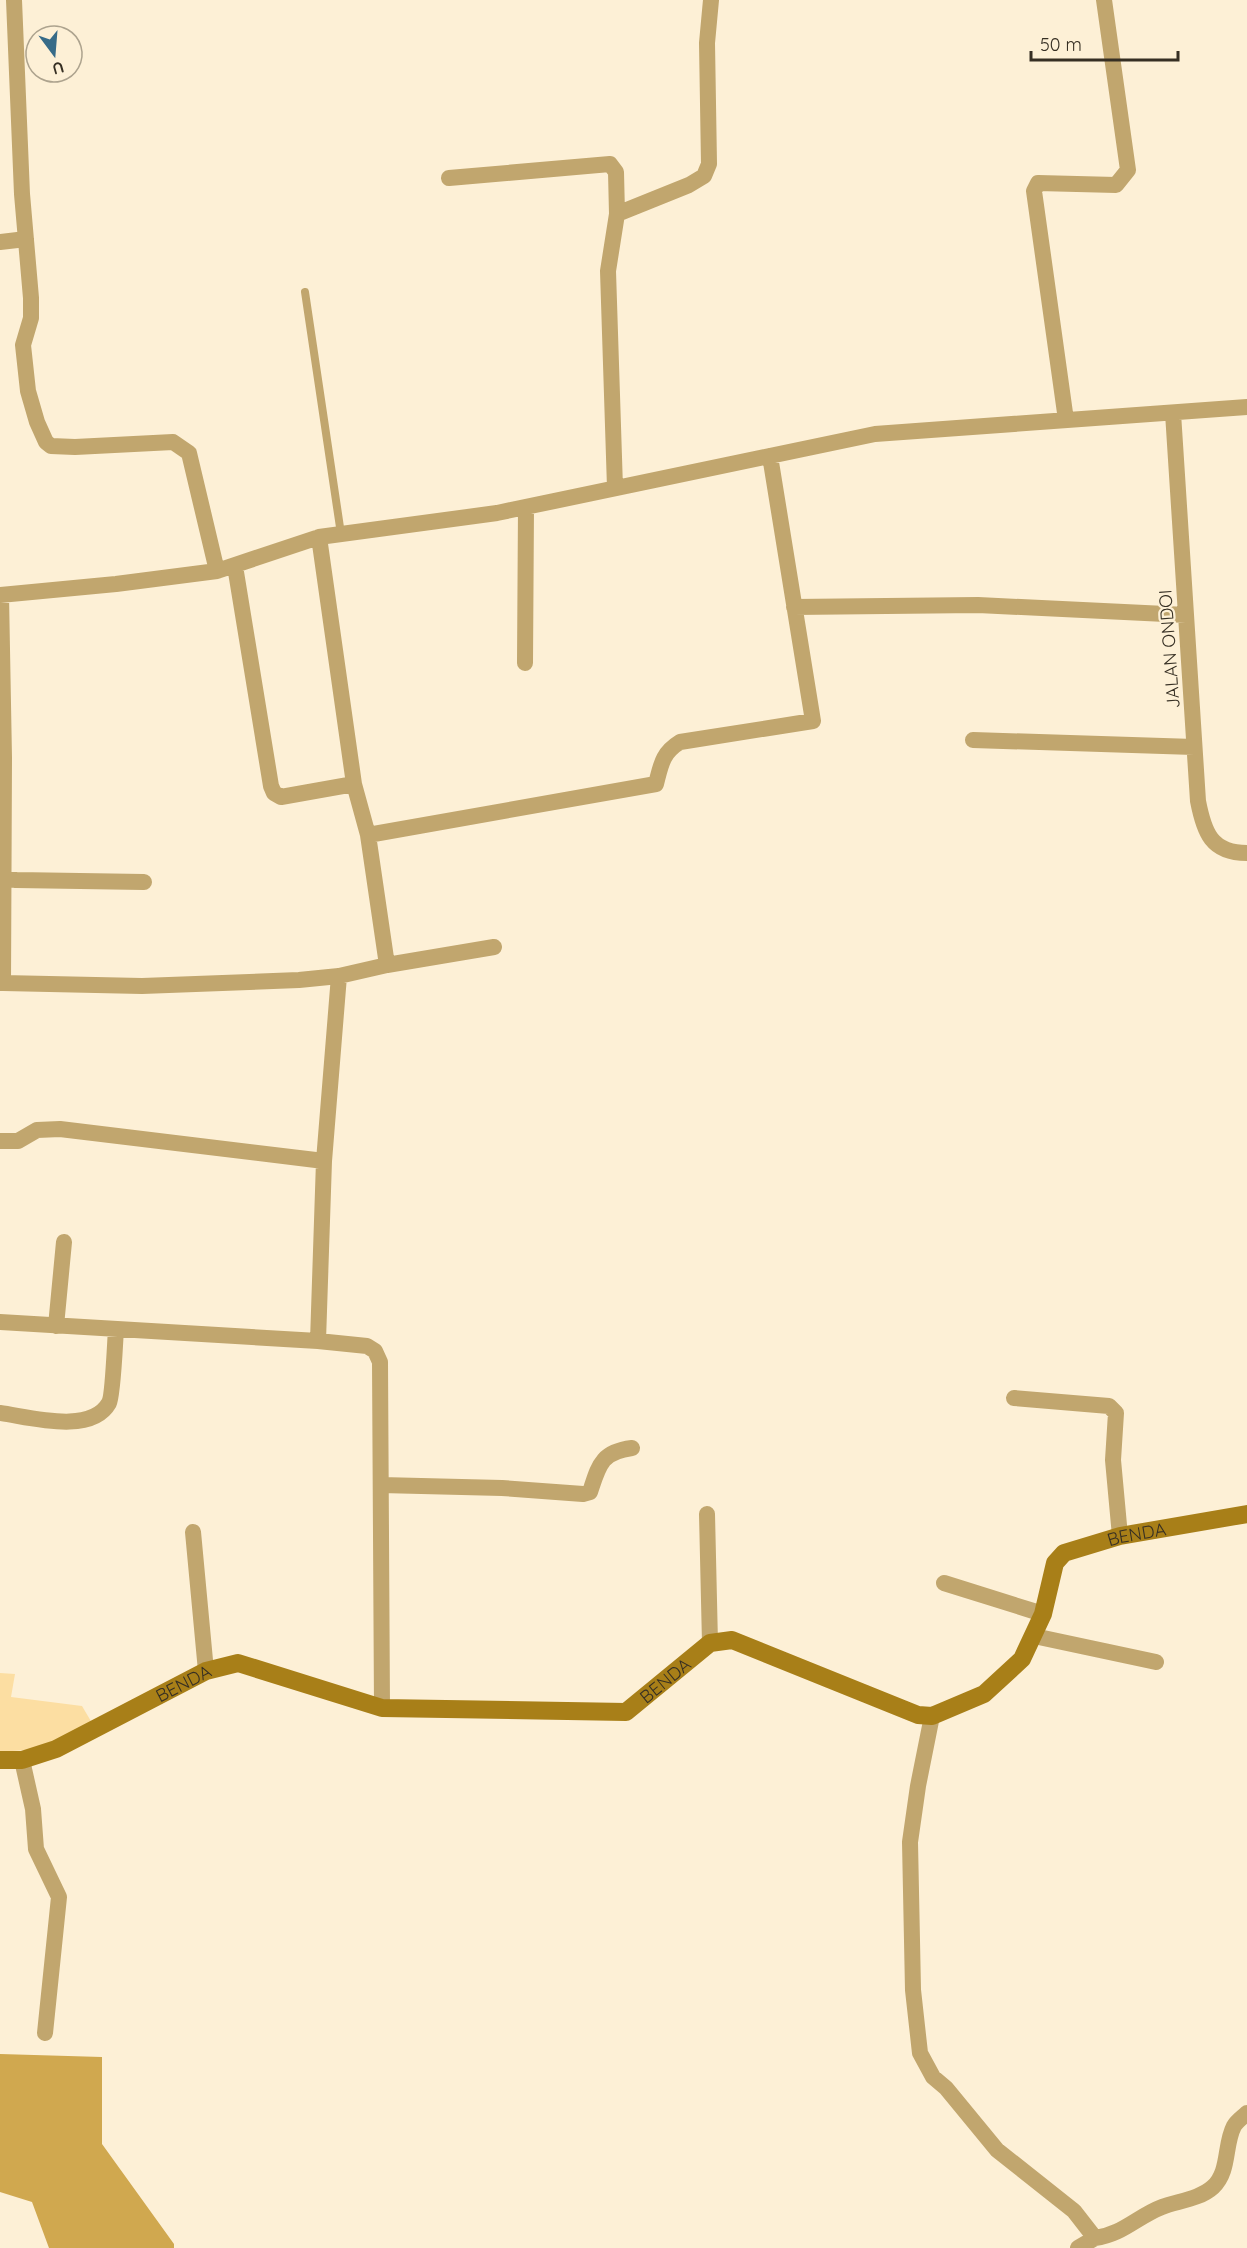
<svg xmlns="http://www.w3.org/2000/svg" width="1247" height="2248" font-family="Quicksand,sans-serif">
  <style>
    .green { fill: #fcdea2 }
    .forest { fill: #d0a84f }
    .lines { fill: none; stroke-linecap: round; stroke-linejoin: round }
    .lane { stroke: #c1a66e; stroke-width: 8 }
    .street { stroke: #c1a66e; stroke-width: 16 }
    .secondary { stroke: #a87f18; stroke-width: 18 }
    .labels { text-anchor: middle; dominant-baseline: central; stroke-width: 4.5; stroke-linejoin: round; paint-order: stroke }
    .street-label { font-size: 18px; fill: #362f23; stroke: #fdf0d6 }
  </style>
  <rect width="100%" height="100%" fill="#fdf0d6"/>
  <path class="green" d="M0 1673 15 1674 11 1697 82 1706 92 1723 39 1749 0 1752Z"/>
  <path class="forest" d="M0 2054 102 2057V2144L174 2244V2248H49L32 2202 0 2192Z"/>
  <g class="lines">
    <path class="lane" d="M305 292 341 534"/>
    <path class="street" d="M14 0 22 194 31 298V318L23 345 28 391 37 422 46 442 51 446 75 447 173 442 189 453 217 571
      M449 178 610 164 616 172 617 214
      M0 242 26 239
      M1173 413 1198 801C1204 832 1211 853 1247 853
      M1066 420 1034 191 1038 183 1116 185 1128 170 1104 0
      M615 488 608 271 617 214 689 185 704 176 709 164 707 43 711 0
      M235 566 271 786 274 793 281 797 354 784
      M0 595 116 584 217 571 319 537 497 513 875 434 1247 407
      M794 607 978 605 1186 615
      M525 663 526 507
      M973 740 1194 747
      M368 835 656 784C661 765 662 753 680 742L813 721 770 456
      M3 878 16 880 144 882
      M387 965 494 947
      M0 983H3L4 758 1 595
      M3 983 142 986 299 980 339 976 387 965 368 835 354 784 319 537
      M0 1141H18L37 1130 60 1129 324 1161
      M0 1322 318 1341 324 1161 339 976
      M56 1326 64 1242
      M318 1341 367 1346 375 1351 380 1362 382 1708
      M1014 1398 1109 1406 1116 1413 1113 1460 1120 1536
      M0 1413C30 1417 91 1435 109 1403 113 1396 115 1342 116 1329
      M381 1485 502 1488 583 1494 590 1492C599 1465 601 1452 632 1448
      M707 1514 710 1643
      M193 1532 206 1671
      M944 1583 1043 1614
      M1034 1636 1156 1662
      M932 1716 918 1786 910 1842 913 1990 920 2053 933 2077 946 2088 997 2150 1074 2211 1095 2238C1122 2235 1138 2216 1162 2207 1178 2201 1200 2199 1213 2187 1230 2171 1224 2145 1234 2126 1237 2121 1243 2117 1247 2113
      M22 1760 33 1809 36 1849 59 1897 45 2033
      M1078 2248 1095 2238"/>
    <path class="secondary" id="s1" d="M0 1760H22L56 1749 206 1671 238 1663 382 1708 626 1712 710 1643 732 1640 918 1715 932 1716 984 1694 1022 1659 1043 1614 1055 1563 1064 1553 1120 1536 1247 1514"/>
  </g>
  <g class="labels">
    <g class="street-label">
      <text transform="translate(1169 649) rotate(-94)">JALAN ONDOI</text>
      <text stroke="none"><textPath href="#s1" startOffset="1299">BENDA</textPath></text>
      <text stroke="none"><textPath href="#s1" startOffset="705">BENDA</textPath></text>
      <text stroke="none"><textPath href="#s1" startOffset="201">BENDA</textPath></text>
    </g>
  </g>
  <g transform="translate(54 54) rotate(164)"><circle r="28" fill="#fdf0d6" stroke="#ada38e" stroke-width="1.5"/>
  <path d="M0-4.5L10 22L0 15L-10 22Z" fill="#376b88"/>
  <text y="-9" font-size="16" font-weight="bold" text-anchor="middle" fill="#362f23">U</text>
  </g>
  <path d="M1031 51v9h147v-9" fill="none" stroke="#362f23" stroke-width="3"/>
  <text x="1040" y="51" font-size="18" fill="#362f23" stroke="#fdf0d6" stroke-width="4.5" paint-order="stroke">50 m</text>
</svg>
